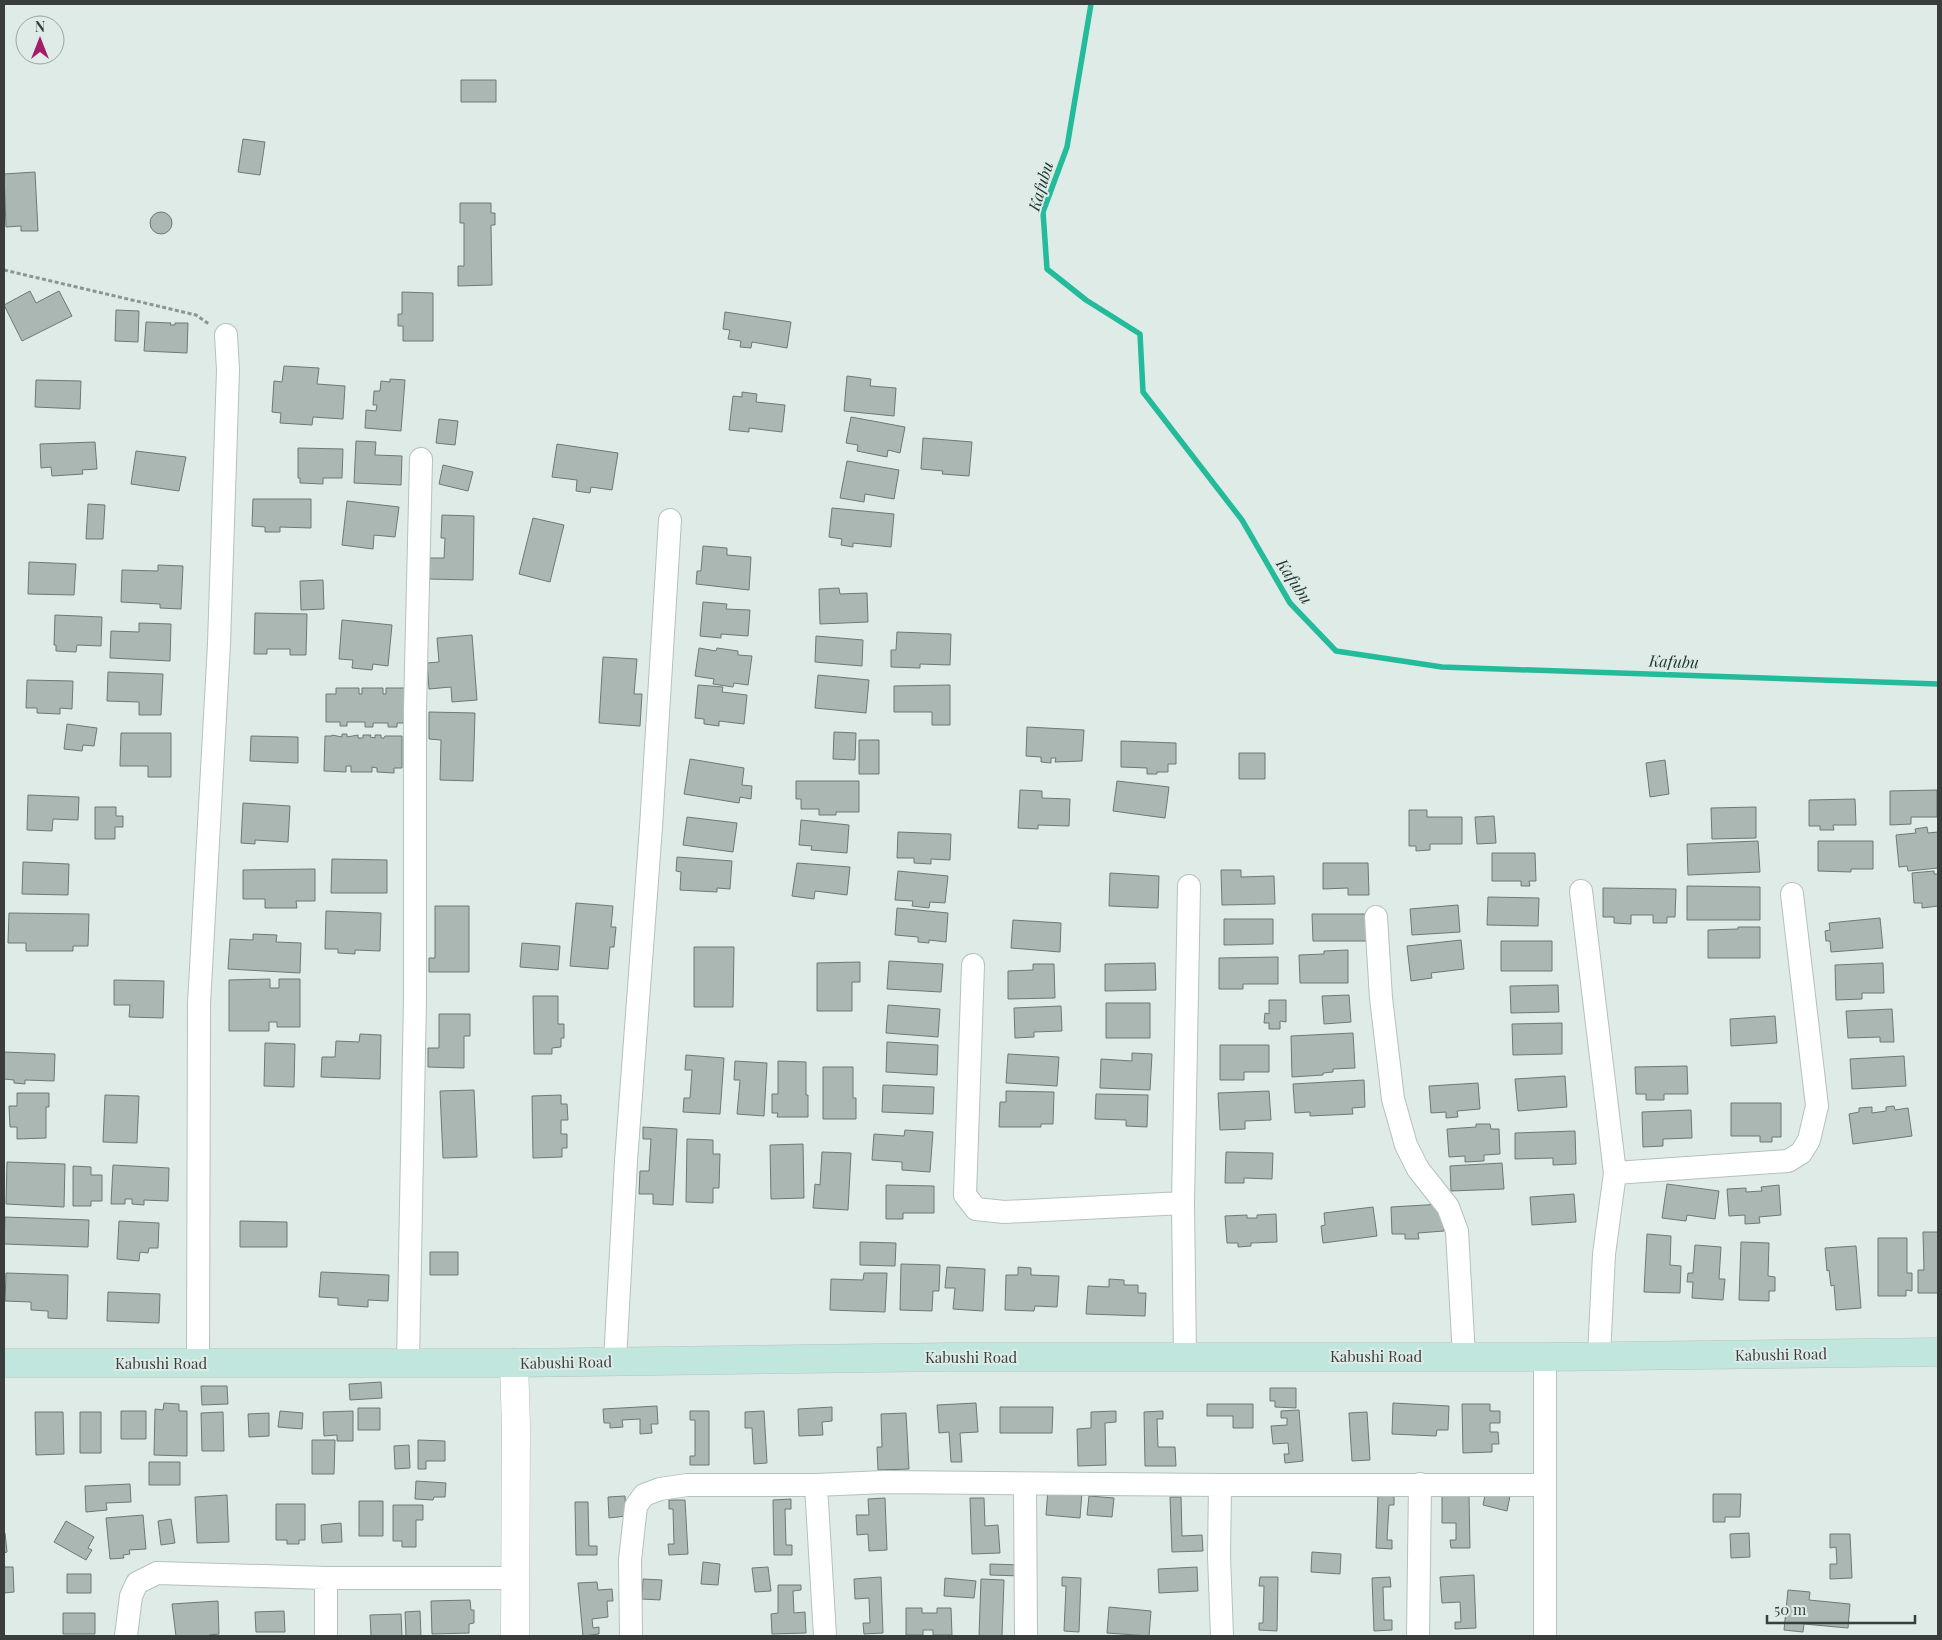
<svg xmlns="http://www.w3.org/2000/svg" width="1942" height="1640" font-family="'Playfair Display',serif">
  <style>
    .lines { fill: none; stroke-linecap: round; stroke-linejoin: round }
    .stream { stroke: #24bb9a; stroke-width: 5.5 }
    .building { fill: #abb7b3; stroke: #6d7975 }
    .minor-casing { stroke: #b4c1bd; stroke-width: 24 }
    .tertiary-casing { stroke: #b4c1bd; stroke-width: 29 }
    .secondary-casing { stroke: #b4c1bd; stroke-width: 29 }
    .path { stroke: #8c9592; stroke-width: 3; stroke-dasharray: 4 2.5; stroke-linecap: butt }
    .minor { stroke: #fff; stroke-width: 22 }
    .tertiary { stroke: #fff; stroke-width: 28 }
    .secondary { stroke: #c0e6dd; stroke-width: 28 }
    .labels { text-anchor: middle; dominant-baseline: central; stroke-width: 4; stroke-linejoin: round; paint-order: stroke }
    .street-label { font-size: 15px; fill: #393e3c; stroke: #deebe7 }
    .water-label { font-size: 16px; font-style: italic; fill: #1d342d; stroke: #deebe7 }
  </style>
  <rect width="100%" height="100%" fill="#deebe7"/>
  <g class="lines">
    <path class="stream" d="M1091 4 1067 147 1043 212 1047 269 1086 300 1140 334 1143 392 1242 520 1290 603 1336 651 1442 667 1938 684"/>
  </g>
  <path class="building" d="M461 80H496V102H461Z
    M243 139 265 142 260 175 238 172Z
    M35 172 38 231H21V226L6 227 4 174Z
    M460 203H491V213H495V225H491L492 285 458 286V266H464V223H460Z
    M150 223a11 11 0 1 1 22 0a11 11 0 1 1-22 0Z
    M30 291 36 303 59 291 72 316 22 341 4 305Z
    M402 292 433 293V341H403V326H398V314H402Z
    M116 310 139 311 138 342 115 341Z
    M725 312 791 322 787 348 752 342 751 348 740 347 741 341 728 339 730 330 723 329Z
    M146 322 171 323 170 325H175V323H188L187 353 144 351Z
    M284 366 319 368 317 384 345 386 343 419 313 417 312 425 280 423 281 413 272 412 274 381 282 382Z
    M847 376 871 379 870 386 896 388 894 416 844 411Z
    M390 379 405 380 401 431 365 428 366 410 376 411 377 405H373L374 391H380L381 381 390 382Z
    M36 380 81 381 80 409 35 407Z
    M742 392 757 394 756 402 785 405 782 432 749 428V432L729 430 733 396 742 397Z
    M851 417 905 427 900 453 888 450 887 457 857 451 858 445 846 443Z
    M439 419 458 421 455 445 436 443Z
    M923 438 972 442 969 476 942 474 943 471 921 469Z
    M356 441 376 442 375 455 402 456 401 485 354 483Z
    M95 442 97 469 82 470 83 474 52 476 51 467 41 468 40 444Z
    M557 444 618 453 612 490 591 487 590 493 576 491 577 480 552 477Z
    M298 448 343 449 342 478H323V484L300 483V478H298Z
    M136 451 186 457 179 491 131 484Z
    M847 461 899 470 894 499 865 494 864 502 840 498Z
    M443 465 473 472 468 491 439 484Z
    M253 499H311V528L280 527V532H265V527L252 526Z
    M347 501 399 507 395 537 374 535 373 549 342 545Z
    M88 504 105 505 103 539H86Z
    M832 508 894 514 891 547 853 543V547L841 545 842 539 829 537Z
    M442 515 474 516 473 580 429 579 430 558H444L445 538H441Z
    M533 518 564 525 550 582 519 574Z
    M703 546 727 548V555L751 557 749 590 696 584 697 571H701Z
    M29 562 76 564 74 595 28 594Z
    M158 565 183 566 181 609 160 608V604L121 602 122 570 158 571Z
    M323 580 324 609 301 610 300 581Z
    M839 588 840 594 867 593 868 622 820 624 819 589Z
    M703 602 727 604 726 609 750 610 748 636 721 634V638L700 636Z
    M255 613 307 614 306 655H290V649H267V654H254Z
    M55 615 102 617 101 646 77 645 76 652 56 651V645H54Z
    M342 620 392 625 388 666 373 664 372 670 352 668 353 660 339 659Z
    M139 623 171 624 170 661 110 658 111 631 139 632Z
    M897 632 951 634 950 665 920 664V668L891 667V650H896Z
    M472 635 477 700 452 702 451 687 429 689 427 663 439 662 437 638Z
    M816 636 863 640 862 666 815 662Z
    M699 648 716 651 717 648 738 651V655L752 656 748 685 734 683 733 687 713 684 714 679 695 676Z
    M603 657 637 659 634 694H642L640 726 599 723Z
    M108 672 163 674 161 715H139V702L107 701Z
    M818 675 869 680 866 713 815 708Z
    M27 680 73 681 72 709 60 708V714L37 713V708H26Z
    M698 685 723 687 722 692 747 695 744 724 719 721V726L704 724V719L695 718Z
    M950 685V725H932V712H894V686Z
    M336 688H359V694H362V688H383V694H386V688H408V723H397V727H388V723H373V727H365V722H347V726H340V722H326V694H336Z
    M429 712 475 713 473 781 440 780 441 740 429 739Z
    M67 724 97 728 94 746 83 745 82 751 64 749Z
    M1027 727 1084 730 1082 761 1055 762 1056 758H1051V763L1041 762V757L1026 756Z
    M834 732 856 733 855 760 833 759Z
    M121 733H171V777H148V766H120Z
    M342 734H347V737L358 735V738H363V735H371L370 737 375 738V735H381V738H384L385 736H402V768H394V773L377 772V768L372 767V772H351V766H346V772L324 771 325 736H332V735L342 737Z
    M251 736 298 737V763L250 761Z
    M859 740H879V774H859Z
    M1121 741 1176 743V764H1168V772H1157V774H1147V768L1121 767Z
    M1239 753H1265V779H1239Z
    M690 759 744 768 742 785 752 786 751 799 740 797 739 803 684 794Z
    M1665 760 1669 794 1650 797 1646 763Z
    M796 781H859V812H836V815H819V809H801V799H796Z
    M1117 781 1169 787 1165 818 1113 811Z
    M1020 790 1042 791V798L1070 799 1069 826 1038 825V829L1018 828Z
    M1937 790V817H1911V824L1890 825V791Z
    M28 795 79 797 78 820 53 819 52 831 27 830Z
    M1855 799 1856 825H1833L1834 830H1820V826H1809V800Z
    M243 803 290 806 288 842 255 840V844L241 843Z
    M95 807H116V816H123V827H115V839H95Z
    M1756 807V838L1712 839 1711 808Z
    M1409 810H1427V817H1462V844H1430V850L1416 851V846H1409Z
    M1494 816 1496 843 1477 844 1475 817Z
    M687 817 737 823 733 852 683 845Z
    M801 820 849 825 847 853 811 850 812 846 799 845Z
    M1927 827 1928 833 1938 832V868L1908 871 1907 866 1899 867 1896 835 1916 833 1915 829Z
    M898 832 951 834 950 860 931 859V864L914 863V858H897Z
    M1758 841 1760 872 1688 875 1687 844Z
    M1818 841H1873V869H1851V872L1818 871Z
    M1492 853H1535L1536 881H1529L1530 886H1521V881H1492Z
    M677 857 732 861 730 889 717 888V892L680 890 681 872 676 871Z
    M332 859 387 860V893H331Z
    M23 862 69 864 68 895 22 894Z
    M797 863 850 867 847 895 815 891 814 899 792 896Z
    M1323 863H1368L1369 895H1348V888L1323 889Z
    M315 869V901H296L297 908H265V899H243V870Z
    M1221 870H1241V877L1274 876 1275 904 1222 905Z
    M898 871 948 876 945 903 930 902 929 908 912 906 913 901 895 900Z
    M1934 871V874H1938V906L1922 908V903H1914L1912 873Z
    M1110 873 1159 876 1158 908 1109 906Z
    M1687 886 1760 887V920H1687Z
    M1603 888 1676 889 1675 917H1667V923H1653V915H1631V924L1614 923V917H1603Z
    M1488 897 1539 898 1538 926 1487 925Z
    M576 903 613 906 611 927H616L614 947H610L608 969 570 966Z
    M1458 905 1460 932 1412 935 1410 909Z
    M435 906H469V972H429V958H435Z
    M897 908 948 913 946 942 929 940V943L918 942V937L895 935Z
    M326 911 381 913 380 951 355 950V954L338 953V949H325Z
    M9 913 89 914 88 946H73V951H26V943H8Z
    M1312 914H1365L1368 941H1313Z
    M1880 918 1883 948 1831 952 1830 941H1826L1825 931 1830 930 1829 923Z
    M1224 919H1273V944L1224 945Z
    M1013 920 1061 923 1060 952 1011 948Z
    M1738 927H1760V958H1708V930L1738 929Z
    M253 934 277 935 276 942 301 943 300 973 228 969 230 939 253 940Z
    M1461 940 1464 969 1431 973 1432 978 1411 981 1407 946Z
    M1501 941H1552V971H1501Z
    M522 943 560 946 558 970 520 967Z
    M694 947H734L733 1007H694Z
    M1348 950V983H1300L1299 955 1324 954V951Z
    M1278 957V984H1243V989H1219V958Z
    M889 961 943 964 941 992 887 989Z
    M860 962V982H852V1011H817V963Z
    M1155 963 1156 990 1105 991V964Z
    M1883 963 1884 993H1862V999L1836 1000 1835 965Z
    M1033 964H1054L1055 998 1008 999V971L1033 970Z
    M270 979V988H279V979H300V1027H277V1022H269V1031H229V980Z
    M114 980 164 981 163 1018 129 1017 130 1005H114Z
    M1558 985 1559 1012 1511 1013 1510 986Z
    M1349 995 1351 1022 1324 1024 1322 996Z
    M533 996H558V1024H564V1038H561V1047L552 1048V1054H534Z
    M1269 1000H1286V1022L1280 1021V1029H1269V1023H1264L1265 1013 1269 1014Z
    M1106 1003H1150V1038H1106Z
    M888 1005 940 1009 938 1037 886 1033Z
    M1061 1006 1062 1031 1034 1032V1037L1015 1038 1014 1008Z
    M1892 1009 1894 1042H1880V1037L1848 1038 1846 1011Z
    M439 1014H470V1036H464V1068L428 1067V1048H439Z
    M1775 1016 1777 1043 1731 1046 1730 1019Z
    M1562 1023V1054L1513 1055 1512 1024Z
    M1353 1033 1355 1068 1333 1069V1072L1323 1073V1075L1292 1077 1291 1036Z
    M360 1034 381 1035 380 1079 321 1077 322 1057H335L336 1041 359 1042Z
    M887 1042 938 1045 937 1075 886 1072Z
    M265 1043 295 1044 294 1087 264 1086Z
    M1220 1045H1269V1072H1244V1080H1220Z
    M4 1052 55 1054 54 1081 25 1080V1084L14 1083V1080L4 1079Z
    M1132 1053 1152 1054 1150 1090 1100 1088 1101 1059 1132 1061Z
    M1008 1054 1059 1057 1057 1086 1006 1083Z
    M686 1055 724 1058 720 1114 683 1112 684 1098H690L692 1070H685Z
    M1904 1056 1906 1086 1852 1089 1850 1059Z
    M735 1061 767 1063 764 1116 737 1114 740 1080H734Z
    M778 1061 806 1062V1095H808V1117H777L778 1113H772V1094H778Z
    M1687 1066 1688 1094H1664V1100H1646V1094H1636L1635 1067Z
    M823 1067H853V1098H856V1119H823Z
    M1565 1076 1567 1107 1518 1111 1515 1079Z
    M1364 1080 1365 1107 1352 1108 1353 1114 1310 1116V1112L1295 1113 1293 1084Z
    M1478 1083 1480 1109 1457 1111 1458 1117 1446 1118V1112L1431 1113 1429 1086Z
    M883 1085 934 1087 933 1114 882 1112Z
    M474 1090 477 1157 443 1158 440 1091Z
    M1006 1091 1054 1092 1053 1124H1041V1127H999L1000 1102H1006Z
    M1269 1091 1271 1120 1245 1121V1129L1220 1130 1218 1093Z
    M17 1093H49V1107H46V1138L17 1139V1127H10L9 1106H17Z
    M1096 1094 1148 1095 1147 1127 1126 1126V1120L1095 1119Z
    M105 1095 139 1096 137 1143 103 1142Z
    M561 1095V1104H567L568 1120H561V1134H567V1148H562V1157L533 1158 532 1096Z
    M1731 1103H1781V1137H1772V1142H1760V1136H1731Z
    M1894 1106 1895 1110 1908 1108 1912 1136 1853 1144 1849 1114 1859 1112V1108L1872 1107V1113L1886 1111V1107Z
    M1691 1110 1692 1138 1663 1139V1146L1643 1147 1642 1112Z
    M1476 1124H1490L1491 1129H1499L1500 1154 1484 1155V1161L1465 1162V1156L1449 1157 1447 1129 1476 1127Z
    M643 1127 677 1129 673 1205 653 1204V1194H639L640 1171H649L651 1139H643Z
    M905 1130 933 1132 930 1172 902 1170V1162L872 1160 874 1134 904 1136Z
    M1575 1131 1576 1164 1553 1165V1158L1515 1159V1133Z
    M687 1139 713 1140V1154H720L719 1188H713V1203L686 1202Z
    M803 1144 804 1198 771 1199 770 1145Z
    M822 1152 851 1153 848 1210 813 1208 815 1184 820 1185Z
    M1226 1152 1273 1153 1272 1179 1244 1178V1183H1225Z
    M7 1162 65 1164 64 1207 6 1204Z
    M1502 1163 1504 1189 1451 1191 1450 1166Z
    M113 1165 169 1168 168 1201 144 1200V1205L132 1204V1199H125V1204H111Z
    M73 1166 91 1167V1175H102V1201H91V1206H73Z
    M1667 1184 1719 1191 1715 1219 1687 1215 1686 1221 1662 1218Z
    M886 1185 934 1186V1213H903V1219H886Z
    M1779 1185 1781 1215 1759 1217 1760 1223 1745 1224V1215L1729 1216 1727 1189 1746 1188V1192L1762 1191 1761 1187Z
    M1574 1194 1576 1222 1532 1225 1530 1197Z
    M1443 1204 1444 1231 1418 1233 1419 1239H1405V1234H1392L1391 1207Z
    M1373 1207 1377 1236 1323 1243 1321 1226 1325 1225 1324 1213Z
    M1276 1214 1277 1242 1251 1243V1246L1238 1247V1243H1227L1225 1216 1247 1215V1218H1257V1215Z
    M5 1217 89 1220 88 1247 4 1244Z
    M119 1221 159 1223 158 1248H149L148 1253 140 1252 139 1261 117 1259Z
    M240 1221 287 1222V1247H240Z
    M1923 1232H1938V1293H1918V1270H1924Z
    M1647 1234 1671 1236 1670 1265 1681 1266 1680 1293 1644 1292Z
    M1878 1238H1907V1273H1912V1291L1906 1290V1296H1878Z
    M860 1242 896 1243 895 1266 860 1265Z
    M1741 1242 1769 1243 1768 1276 1775 1277V1291H1769V1301L1739 1300Z
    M1695 1245 1721 1247 1719 1279H1725L1723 1300 1692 1298 1693 1282H1687L1688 1273H1693Z
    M1856 1246 1861 1308 1836 1310 1834 1285 1831 1286 1829 1270 1827 1271 1825 1248Z
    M430 1252H458V1275H430Z
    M901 1264 940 1265 939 1291H933L932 1311 900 1310Z
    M947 1267 985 1269 983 1311 953 1309 955 1288H945Z
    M1018 1267 1031 1268V1275L1059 1276 1057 1307 1035 1306 1034 1311 1005 1310 1006 1275H1018Z
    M321 1272 389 1275 388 1301 368 1300V1307L338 1305V1298L319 1297Z
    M6 1273 68 1275 67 1319 48 1318V1311L31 1310V1302L5 1301Z
    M864 1273H887L885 1312 830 1310 831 1279 863 1280Z
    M1109 1279 1124 1280V1285H1138V1293H1146L1145 1316 1086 1314 1088 1286 1109 1287Z
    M108 1292 160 1294 159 1323 107 1321Z
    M381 1382 382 1398 350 1400 349 1384Z
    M201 1386H227L228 1404 202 1405Z
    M1270 1388H1296V1408L1275 1407V1401H1270Z
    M164 1403 179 1404V1411H187V1456L154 1455 155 1409 163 1410Z
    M976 1403 978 1432 960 1433 962 1462H951L949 1432 939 1433 937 1405Z
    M1393 1403 1449 1406 1448 1430H1437L1436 1436 1392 1434Z
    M1207 1404H1253V1428H1233V1416H1207Z
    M1462 1404H1490V1411H1500V1423H1490V1432H1498L1499 1444H1492V1452L1463 1453Z
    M657 1406 658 1424H651L652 1433 640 1434V1419L622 1420 623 1427 610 1428V1423H604L603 1409Z
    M832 1407V1421L822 1422 823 1435 799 1436 798 1409Z
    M1000 1407H1053L1052 1433H1000Z
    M358 1408H380V1430H358Z
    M1299 1410 1303 1461 1285 1463 1284 1454H1289L1288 1443 1273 1444 1271 1426 1287 1425V1418H1281V1411Z
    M121 1411H146V1439H121Z
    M280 1411 303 1413 302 1429 278 1427Z
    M353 1411V1441H337V1435L324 1436 323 1412Z
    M690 1411H709V1465H690V1456H695V1420H690Z
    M764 1411 767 1463 754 1464 752 1428H745V1412Z
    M1116 1411V1422L1105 1423 1106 1465 1078 1466 1077 1429 1091 1428V1412Z
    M1163 1411V1419H1157L1158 1447H1175L1176 1466H1145L1144 1412Z
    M35 1412H63L64 1454 36 1455Z
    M80 1412H101V1453H80Z
    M223 1412 224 1451H202L201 1413Z
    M1367 1412 1370 1460 1352 1461 1349 1413Z
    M269 1413V1436L249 1437 248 1414Z
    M906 1413 909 1469 878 1470 877 1447H882L881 1414Z
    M312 1440H335L334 1474H312Z
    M418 1440 445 1441V1461H426V1469H418Z
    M409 1445 410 1468 395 1469 394 1446Z
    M149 1462H180V1485H149Z
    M416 1481 446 1483 445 1497H434L433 1500 415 1499Z
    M130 1484 131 1502 106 1503 107 1510 86 1512 85 1486Z
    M1048 1489 1082 1492 1080 1518 1046 1515Z
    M1486 1490 1510 1496 1507 1511 1483 1505Z
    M1713 1494H1741L1740 1517H1725V1522H1713Z
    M227 1495 229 1542 197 1543 195 1497Z
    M1378 1495 1394 1496V1505H1389L1387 1540H1392V1549L1376 1548Z
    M1442 1495H1469L1470 1548H1451L1450 1540H1456V1523H1442Z
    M625 1496 626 1516 609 1518 608 1497Z
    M1089 1496 1114 1498 1112 1517 1087 1515Z
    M1170 1497H1181L1182 1536 1202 1535 1203 1551 1172 1552Z
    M885 1498 887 1550 869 1551 868 1534 857 1535 856 1515H869L868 1499Z
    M970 1498H984L985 1526 998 1525 1000 1553 972 1554Z
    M791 1499V1509H785L786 1545H792V1555H774L773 1500Z
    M669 1500H685L688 1554 669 1555 668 1544H674L673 1509H669Z
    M359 1501H383V1536H359Z
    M575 1502H588L589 1546H597V1555H576Z
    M276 1504H305V1540H299V1544H287V1540H276Z
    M393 1505H423V1520H416V1547H402V1541H393Z
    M143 1515 146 1549 129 1550 130 1554 123 1555 124 1558 110 1559 106 1518Z
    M171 1519 175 1543 161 1545 158 1521Z
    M66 1521 94 1537 88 1548 92 1550 86 1560 54 1542Z
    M341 1523 342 1542 322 1543 321 1525Z
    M5 1533 7 1552 4 1553V1534Z
    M1749 1533 1750 1557 1731 1558 1730 1534Z
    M1830 1534H1850L1852 1578 1830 1579V1564H1837L1836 1547 1830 1548Z
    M1312 1552 1341 1554 1340 1574 1311 1572Z
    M703 1562 720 1564 718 1585 701 1584Z
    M990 1564 1022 1565 1021 1576 990 1575Z
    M4 1567H13L14 1592 4 1593Z
    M768 1567 771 1591 755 1592 752 1568Z
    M1197 1567 1198 1591 1159 1593 1158 1569Z
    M67 1574H91V1593H67Z
    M1474 1575 1476 1628 1455 1629V1622H1461L1460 1602 1442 1603 1440 1577Z
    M881 1577 883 1633 864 1634 863 1623H870L869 1598 855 1599 854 1579Z
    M1062 1577 1081 1578 1079 1632 1064 1631 1066 1586H1062Z
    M1260 1577H1278L1277 1631 1259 1630V1623H1263L1264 1586H1259Z
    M1390 1577 1391 1587H1383L1384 1620H1392V1630L1374 1631 1372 1578Z
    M945 1578 976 1581 974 1598 944 1596Z
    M643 1579 662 1580 660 1600 642 1599Z
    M981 1579 1004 1580 1002 1636H979Z
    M597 1582 598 1590 612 1589 613 1601H607L608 1617 592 1619 593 1628 599 1627V1634L583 1636 578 1583Z
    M778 1585H801V1590L793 1591 794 1613 805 1612 806 1633 772 1634 771 1614 778 1613Z
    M1788 1590 1810 1592 1809 1600 1850 1604 1848 1628 1804 1624 1803 1632 1784 1630Z
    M470 1600 471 1610H474V1623L469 1624V1633L432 1634 431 1601Z
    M218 1601 219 1634 209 1635V1636H176L172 1604Z
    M1109 1607 1151 1611 1149 1636 1107 1633Z
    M906 1608H922V1613H937V1608H951L952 1635H933V1630H923V1635H906Z
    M284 1611 285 1632H256L255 1612Z
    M420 1611 421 1636H406L405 1612Z
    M63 1613H95V1634H63Z
    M401 1614 402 1636H371L370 1615Z"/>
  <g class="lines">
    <g class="minor-casing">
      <path id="minor" d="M1581 891 1615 1173 1604 1254 1599 1356
        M1376 917 1381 998 1393 1099 1406 1145 1418 1169 1448 1207 1457 1231 1464 1357
        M973 965 965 1195 976 1209 1004 1212 1183 1203
        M1615 1173 1788 1161 1801 1153 1809 1140 1817 1106 1792 894
        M1185 1356 1183 1203 1189 886
        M615 1361 626 1161 651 827 670 520
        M408 1362 415 998V709L421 459
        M198 1363 199 1004 219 644 228 370 226 335
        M1025 1484 1026 1636
        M816 1485 825 1636
        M1220 1485 1219 1556 1222 1636
        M126 1636 131 1596 137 1583 157 1573 326 1578H514
        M326 1636V1578
        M631 1636 630 1560 636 1506 644 1495 660 1489 687 1485H816L884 1482 1220 1485H1545
        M1418 1636 1420 1484
        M1545 1636V1357"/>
    </g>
    <g class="tertiary-casing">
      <path id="tertiary" d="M514 1363 516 1427 515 1636"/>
    </g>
    <g class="secondary-casing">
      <path id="secondary" d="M4 1363H514L952 1357H1545L1938 1352"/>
    </g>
    <path class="path" d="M4 270 196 315 209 324"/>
    <use href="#minor" class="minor"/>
    <use href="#tertiary" class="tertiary"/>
    <use href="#secondary" class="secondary"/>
  </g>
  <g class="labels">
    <g class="street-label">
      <text transform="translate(1781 1354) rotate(-1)">Kabushi Road</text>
      <text x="1376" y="1356">Kabushi Road</text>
      <text x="971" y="1357">Kabushi Road</text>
      <text transform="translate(566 1362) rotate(-1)">Kabushi Road</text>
      <text x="161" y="1363">Kabushi Road</text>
    </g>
    <g class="water-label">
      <text transform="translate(1040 186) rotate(-73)">Kafubu</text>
      <text transform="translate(1295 581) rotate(56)">Kafubu</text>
      <text transform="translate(1674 661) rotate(2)">Kafubu</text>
    </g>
  </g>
  <rect width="1942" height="1640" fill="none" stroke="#393e3c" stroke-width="10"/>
  <g transform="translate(40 40)"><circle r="24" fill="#deebe7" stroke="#9ca6a3"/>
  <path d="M0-4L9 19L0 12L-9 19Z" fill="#a31c66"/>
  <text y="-8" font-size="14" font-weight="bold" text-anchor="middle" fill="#393e3c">N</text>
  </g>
  <path d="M1767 1615v8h148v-8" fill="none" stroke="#393e3c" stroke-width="2.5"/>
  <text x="1774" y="1615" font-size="15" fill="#393e3c" stroke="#deebe7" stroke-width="4" paint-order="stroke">50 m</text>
</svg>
